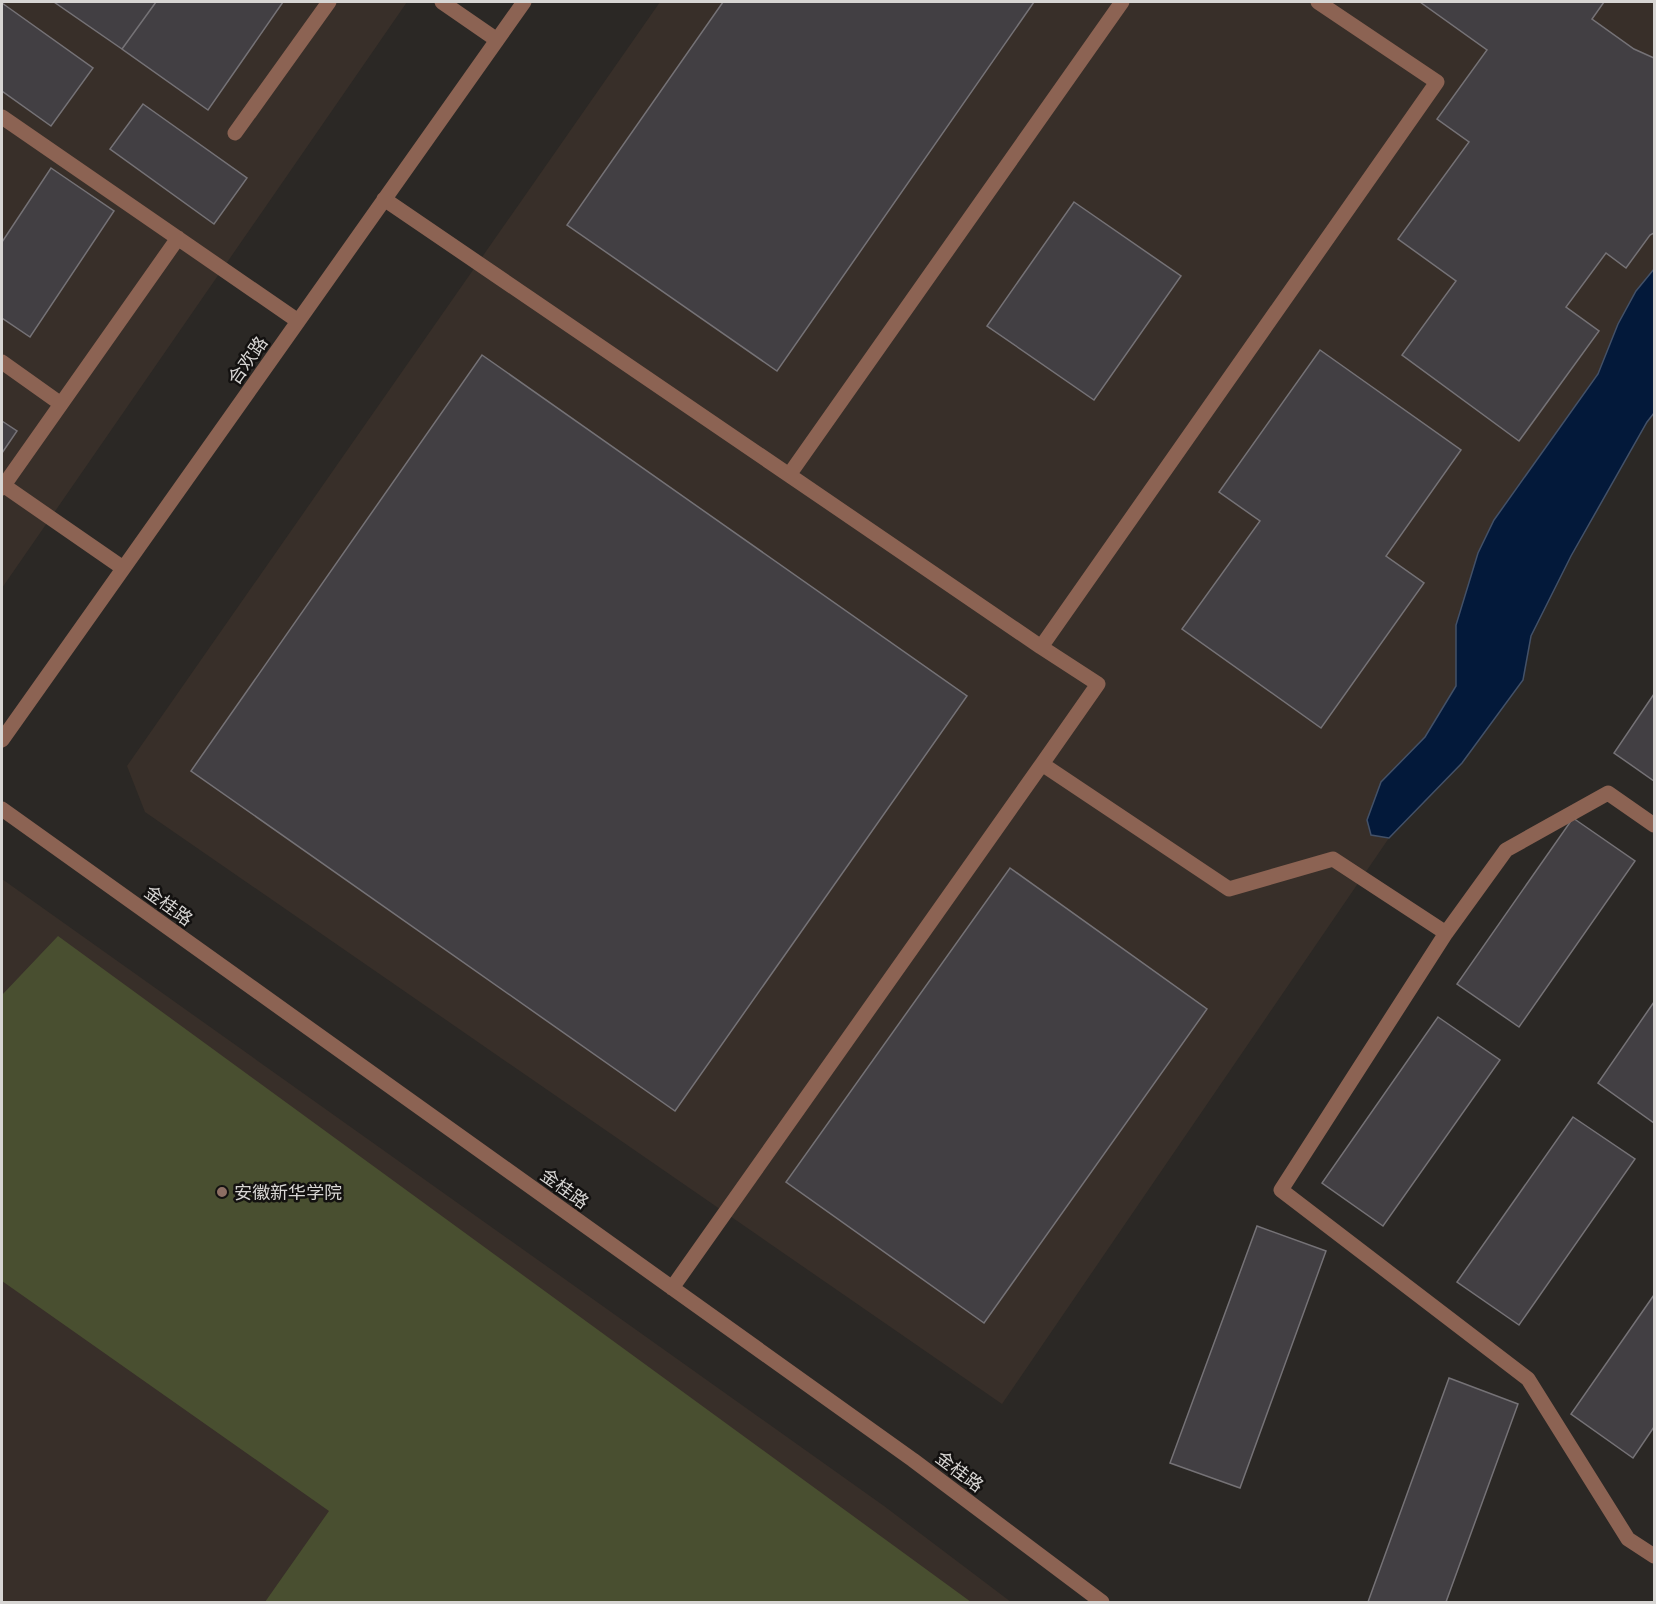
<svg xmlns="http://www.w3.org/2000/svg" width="1656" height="1604" font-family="'Golos Text','Noto Sans SC',sans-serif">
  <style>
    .built { fill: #382f29 }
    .green { fill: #494f30 }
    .water { fill: #03193a; stroke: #435168; stroke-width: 1.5 }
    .building { fill: #423f43; stroke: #757276; stroke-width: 1.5 }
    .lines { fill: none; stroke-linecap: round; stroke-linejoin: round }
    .minor { stroke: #8c6353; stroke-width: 15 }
    .education-dot { fill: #8d6e63; stroke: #131110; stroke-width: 2 }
    .labels { text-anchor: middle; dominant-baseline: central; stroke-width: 5; stroke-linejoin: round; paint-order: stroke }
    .street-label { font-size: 18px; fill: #d7d5d3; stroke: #131110 }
    .poi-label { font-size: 18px; fill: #d7d5d3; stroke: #131110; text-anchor: start }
  </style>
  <rect width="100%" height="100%" fill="#2b2825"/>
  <path class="built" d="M2 2H407L2 588Z
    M660 2H1654V269L1636 291 1618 324 1598 374 1494 520 1478 553 1456 625V686L1425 737 1381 782 1367 820 1371 835 1389 838 1002 1404 145 812 127 766Z
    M2 879 884 1506 1011 1602H2Z"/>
  <path class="green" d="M58 936 971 1602H265L329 1511 2 1281V995Z"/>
  <path class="water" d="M1654 269V413L1647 422 1571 556 1531 636 1523 680 1462 763 1389 838 1371 835 1367 820 1381 782 1425 737 1456 686V625L1478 553 1494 520 1598 374 1618 324 1636 291Z"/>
  <path class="building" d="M54 2H156L122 49Z
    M156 2H283L208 110 122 49Z
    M723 2H1034L777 371 567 225Z
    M1420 2H1604L1592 19 1634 49 1654 58V233L1650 235 1626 268 1606 253 1566 307 1599 331 1519 441 1402 355 1456 281 1398 239 1469 142 1437 119 1487 50Z
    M2 3 93 68 51 126 2 91Z
    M143 104 247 178 214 224 110 149Z
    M51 168 114 211 30 337 2 318V242Z
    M1074 202 1181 276 1094 400 987 326Z
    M1320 350 1461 450 1386 556 1424 583 1321 728 1182 629 1260 521 1219 492Z
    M482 355 967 696 675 1111 191 771Z
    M2 421 17 431 2 453Z
    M1654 694V781L1614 753Z
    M1573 818 1635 861 1519 1027 1457 984Z
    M1010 868 1207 1009 984 1323 786 1182Z
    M1654 1002V1123L1598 1083Z
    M1438 1017 1500 1060 1383 1226 1322 1183Z
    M1573 1117 1635 1159 1519 1325 1457 1282Z
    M1257 1226 1326 1251 1240 1488 1170 1463Z
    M1654 1295V1427L1633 1458 1571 1414Z
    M1449 1378 1518 1404 1446 1602H1368Z"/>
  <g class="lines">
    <path class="minor" d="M442 2 497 40
      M2 117 298 321
      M235 133 329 2
      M384 199 789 475 1122 2
      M2 362 61 404
      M789 475 1041 647 1437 82 1318 2
      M3 485 123 568
      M2 488 178 238
      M1041 647 1098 684 1042 764
      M2 740 524 2
      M2 809 913 1460 1102 1602
      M1446 933 1281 1190 1528 1379 1628 1539 1654 1556
      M672 1288 1042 764 1229 889 1333 859 1446 933 1506 850 1608 793 1654 825"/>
  </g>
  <circle class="education-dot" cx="222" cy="1192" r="6"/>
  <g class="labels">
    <g class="street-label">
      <text transform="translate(247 360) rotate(-55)">合欢路</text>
      <text transform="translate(169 905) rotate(36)">金桂路</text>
      <text transform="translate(565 1188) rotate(36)">金桂路</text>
      <text transform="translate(960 1471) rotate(37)">金桂路</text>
    </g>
    <g class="poi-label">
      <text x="234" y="1192">安徽新华学院</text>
    </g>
  </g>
  <rect width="1656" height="1604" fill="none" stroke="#d7d5d3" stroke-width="6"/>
</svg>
